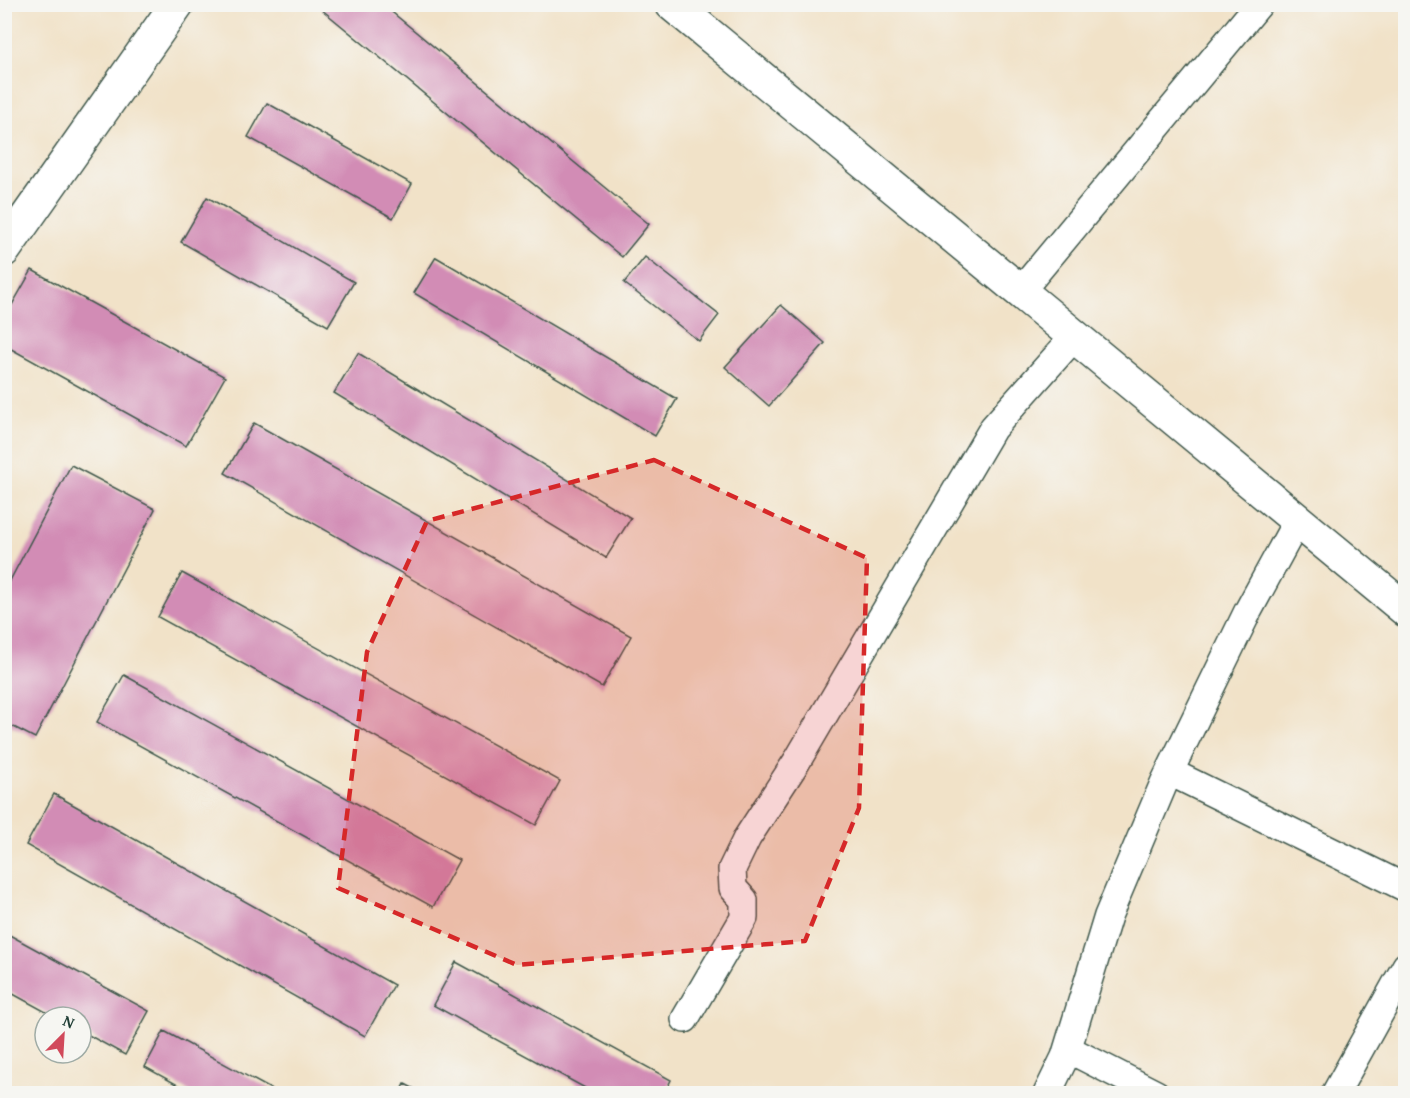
<svg xmlns="http://www.w3.org/2000/svg" width="1410" height="1098" font-family="'Gentium Book Plus',serif">
  <style>
    .building { fill: #d28cb5 }
    .lines { fill: none; stroke-linecap: round; stroke-linejoin: round }
    .minor-casing { stroke: #3e564a; stroke-width: 30 }
    .tertiary-casing { stroke: #3e564a; stroke-width: 36 }
    .minor { stroke: #fff; stroke-width: 27 }
    .tertiary { stroke: #fff; stroke-width: 33 }
    .marked { fill: #d62828; fill-opacity: 0.2; stroke: #d62828; stroke-width: 4.5; stroke-dasharray: 12 8; stroke-linejoin: round }
  </style>
  <rect width="100%" height="100%" fill="#f6f6f2"/>
  <filter id="ink" filterUnits="userSpaceOnUse"><feTurbulence type="fractalNoise" baseFrequency=".0167" numOctaves="2"/><feDisplacementMap in="SourceGraphic" scale="12" xChannelSelector="R" yChannelSelector="G"/><feConvolveMatrix kernelMatrix="1 2 1 2 8 2 1 2 1" color-interpolation-filters="sRGB"/></filter>
  <filter id="wash" filterUnits="userSpaceOnUse"><feTurbulence type="fractalNoise" baseFrequency=".008" numOctaves="4" result="noise"/><feDisplacementMap in="SourceGraphic" scale="24" xChannelSelector="R" yChannelSelector="G"/><feGaussianBlur stdDeviation="1.35" result="paint"/><feColorMatrix in="noise" values="0 0 0 0 0 0 0 0 0 0 0 0 0 0 0 0 0 1.4 0 .05"/><feComposite in="paint" operator="in"/></filter>
  <g filter="url(#wash)">
    <rect width="100%" height="100%" fill="#f1e2c8"/>
    <g id="blocks">
      <path class="building" d="M315 4H382L649 224 622 257Z
        M267 103 412 184 393 218 248 137Z
        M207 197 354 282 328 326 181 242Z
        M436 257 677 399 655 436 414 293Z
        M645 257 719 315 699 341 624 283Z
        M32 270 225 377 186 446 4 345V319Z
        M781 305 825 343 769 406 725 367Z
        M358 353 631 518 606 558 334 393Z
        M254 423 631 636 602 687 225 473Z
        M71 465 155 509 35 738 4 722V592Z
        M182 573 560 781 536 825 158 617Z
        M124 675 459 860 433 907 97 722Z
        M54 794 394 985 365 1036 26 845Z
        M4 932 149 1011 125 1055 81 1031V1017H55L4 989Z
        M456 962 671 1080 664 1094H596L433 1005Z
        M164 1031 280 1094H194L145 1067Z
        M405 1084 424 1094H400Z"/>
    </g>
  </g>
  <g filter="url(#ink)">
    <use href="#blocks" fill-opacity="0" stroke="#3e564a" stroke-width="1.5"/>
    <g class="lines">
      <g class="minor-casing">
        <path id="minor" d="M1020 292 1259 4
          M1170 772 1406 888
          M685 1019 744 918V900L733 888 732 869 747 838 797 761 993 428 1074 337
          M1068 1049 1156 1094
          M1047 1094 1065 1057 1108 916 1164 783 1248 611 1297 521
          M1335 1094 1406 966"/>
      </g>
      <g class="tertiary-casing">
        <path id="tertiary" d="M672 4 1406 610
          M4 250 177 4"/>
      </g>
      <use href="#minor" class="minor"/>
      <use href="#tertiary" class="tertiary"/>
    </g>
  </g>
  <path class="marked" d="M654 460 867 558 859 808 805 941 517 965 338 888 367 652 427 521Z"/>
  <rect width="1410" height="1098" fill="none" stroke="#f6f6f2" stroke-width="24"/>
  <g transform="translate(63 1035) rotate(24)"><circle r="28" fill="#f6f6f2" stroke="#a0aca6" stroke-width="1.5"/>
  <path d="M0-4.5L10 22L0 15L-10 22Z" fill="#d1495b"/>
  <text y="-9" font-size="16" font-weight="bold" text-anchor="middle" fill="#1f3d34">N</text>
  </g>
</svg>
